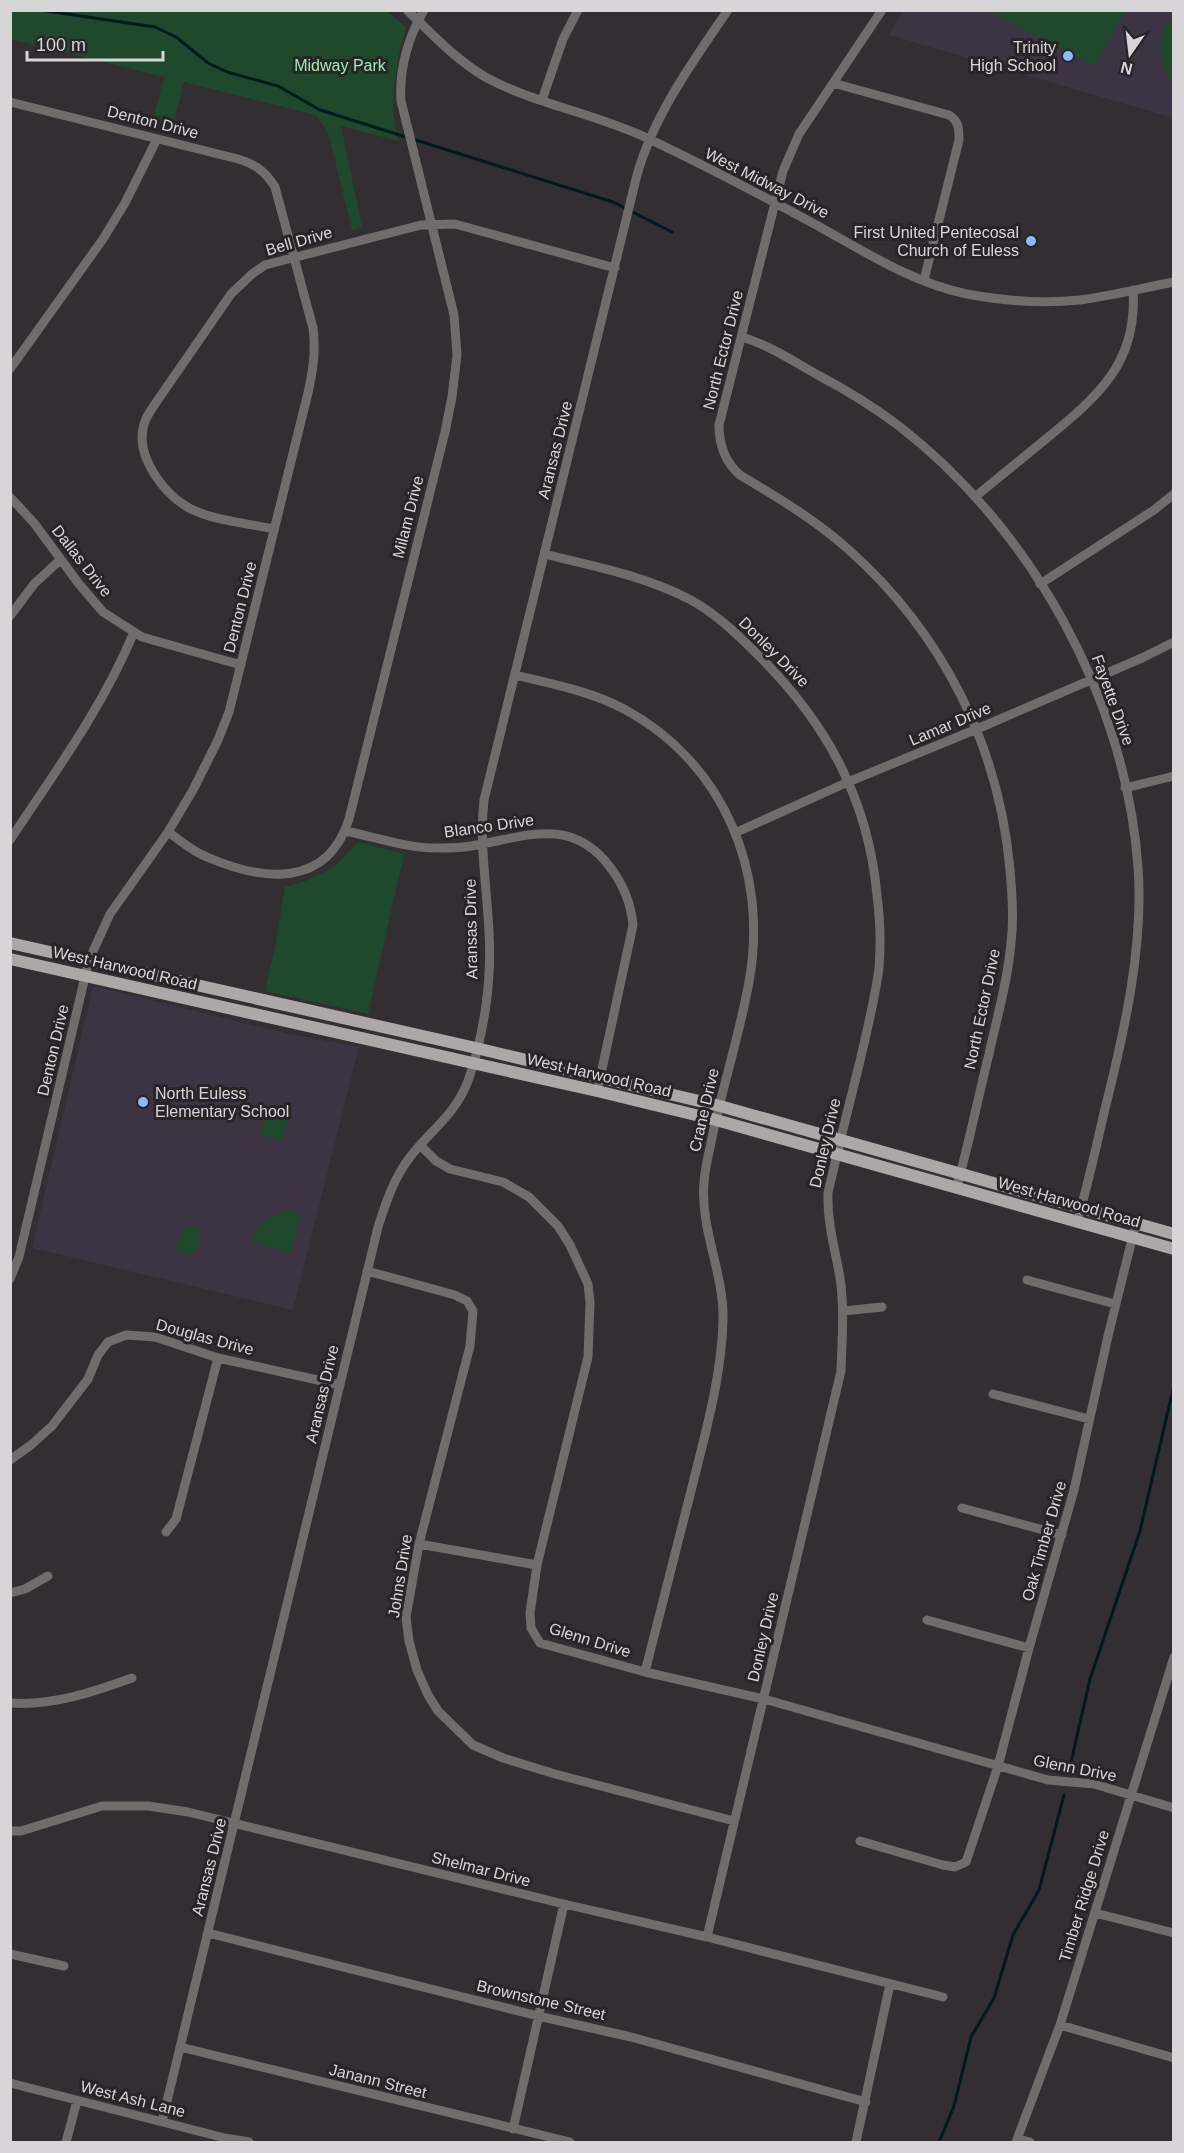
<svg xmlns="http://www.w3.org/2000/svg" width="1184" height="2153" font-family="Arial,sans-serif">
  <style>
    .education { fill: #3c3343 }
    .green { fill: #1f492d }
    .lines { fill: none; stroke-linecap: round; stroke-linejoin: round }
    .stream { stroke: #001a21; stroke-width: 3 }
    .minor { stroke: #6f6c6c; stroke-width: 9 }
    .major { stroke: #aea7a8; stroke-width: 12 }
    .poi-dot { fill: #88bafc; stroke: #282428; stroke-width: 2 }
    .labels { text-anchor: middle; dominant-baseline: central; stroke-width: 6; stroke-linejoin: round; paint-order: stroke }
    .poi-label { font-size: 16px; fill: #d8d5d8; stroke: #282428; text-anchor: end }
    .park-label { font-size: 16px; fill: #97efb0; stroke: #282428 }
    .street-label { font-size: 16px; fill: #d8d5d8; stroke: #282428 }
  </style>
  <rect width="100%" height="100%" fill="#322e32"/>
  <path class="education" d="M903 11H1173V118L889 35Z
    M93 986 286 1033 359 1047 293 1310 32 1248Z"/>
  <path class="green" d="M11 10 387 11 406 27C396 64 388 103 398 141L341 126 362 227 352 230 328 132 316 115 184 82 172 132 151 128 164 77 11 39Z
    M988 11 1125 10V11L1095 66Z
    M1173 16V87C1161 64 1155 38 1173 16Z
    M358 842 404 854 368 1014 265 991 276 943 285 887 303 882 333 868Z
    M265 1112 288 1117 283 1140 261 1135Z
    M289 1212 301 1213 291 1252 287 1253 252 1240C257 1221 271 1215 289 1212Z
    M192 1226 198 1227C203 1239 199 1248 189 1255L176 1251 182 1231Z"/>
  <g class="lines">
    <path class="stream" d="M40 10 155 27 176 37 208 63 227 72 278 86 320 110 613 202 672 232
      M1069 1771 1090 1679 1140 1531 1174 1385
      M939 2142 954 2106 971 2037 994 1998 1013 1935 1039 1890 1064 1795"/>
    <path class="minor" d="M407 10C432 34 457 61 487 78 538 105 597 114 649 139 706 166 763 196 818 226 865 252 913 283 967 294 1004 301 1042 304 1080 300 1111 296 1142 288 1174 282
      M882 10 799 134 783 171 719 425C719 445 725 462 740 475 778 498 816 520 849 550 942 633 999 745 1010 870 1012 894 1014 919 1011 943 1008 980 997 1017 989 1054 978 1098 969 1143 957 1186
      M833 83 949 115C959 121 959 129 959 140L924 280
      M542 100 563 39 578 10
      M10 102 238 159C255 164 265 171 275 187L313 328C316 351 313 370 308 393L229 712 218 740 193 790 168 832 110 914 89 960 19 1257 10 1279
      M742 337C769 345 793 361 818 375 846 390 874 407 899 426 1032 529 1126 699 1138 867 1144 946 1124 1033 1105 1109 1096 1147 1088 1185 1077 1222
      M10 369 103 239 125 203 157 139
      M10 497 34 523 79 584 103 612 142 637 241 665
      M975 497C999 477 1023 458 1047 438 1098 396 1138 363 1133 290
      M274 529C246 523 214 521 189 508 164 494 137 458 143 429 144 419 150 412 155 404L231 294 252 274 265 265 421 225 455 224 615 268
      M544 554C593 566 641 575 687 598 713 611 736 633 757 654 826 722 868 798 877 895 880 919 881 944 879 968 875 999 867 1030 860 1061 849 1105 838 1149 828 1193 827 1220 834 1246 839 1272 845 1304 842 1338 841 1371L707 1937
      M1040 584 1154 510 1174 494
      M10 616 34 584 60 560
      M515 675C552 684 590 691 624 709 724 763 769 872 749 982 740 1032 724 1082 713 1133 710 1149 705 1166 704 1183 700 1229 724 1273 723 1319 722 1375 706 1430 693 1483 677 1546 661 1609 645 1672
      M1125 788 1174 776
      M345 831C376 837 408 849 440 848 450 848 461 848 471 846 523 838 570 814 610 867 623 884 631 903 633 925L599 1083
      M168 832C180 840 193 852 207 857 262 881 327 889 349 819L445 432 452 397 457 355 454 315 401 101C399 69 408 38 424 10
      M737 832 848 782 977 729 1142 658 1174 642
      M10 840C55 772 103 707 134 632
      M420 1145 436 1161 450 1169 503 1182 529 1197 558 1226 570 1245 588 1284 590 1303 588 1357 537 1565 530 1613 531 1628 540 1643 645 1672 764 1699 1048 1780 1094 1784 1174 1808
      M367 1271 455 1295 467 1301 473 1311 470 1346 419 1544 406 1617 409 1641 417 1670 428 1695 438 1711 473 1745 503 1758 555 1774 734 1821
      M1027 1280 1115 1304
      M843 1311 882 1307
      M993 1394 1089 1419
      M10 1460 31 1445 52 1426 88 1379 98 1355 108 1342 126 1335 155 1337 218 1358 340 1385
      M962 1508 1062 1535
      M166 1532 176 1519 218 1358
      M419 1544 537 1565
      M10 1593 25 1589 48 1576
      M927 1620 1029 1648
      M10 1703C53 1706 93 1692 132 1678
      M10 1831H21L102 1806H148L188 1812 564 1904 707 1937 943 1997
      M860 1841 943 1865 955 1867 966 1862 998 1766 1029 1648 1074 1490 1108 1336 1136 1223
      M1095 1913 1174 1933
      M208 1933 538 2016 631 2037 866 2102
      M10 1954 64 1966
      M1060 2025 1174 2058
      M180 2047 570 2142
      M10 2083 225 2138 249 2142
      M162 2122 378 1227C386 1202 394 1178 410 1157 431 1130 455 1115 468 1081 484 1035 492 981 489 932 487 888 479 843 484 800L637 175C654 115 693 61 728 10
      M513 2129 564 1904
      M1018 2139 1030 2142
      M66 2142 77 2101
      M856 2142 890 1984
      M1016 2142 1060 2025 1174 1657"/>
    <path class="major" d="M10 943 476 1048 720 1106 1174 1234
      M10 959 597 1091 716 1120 1174 1249"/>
  </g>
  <g class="poi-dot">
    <circle cx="1068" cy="56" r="6"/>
    <circle cx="1031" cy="241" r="6"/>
    <circle cx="143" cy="1102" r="6"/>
  </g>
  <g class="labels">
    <g class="poi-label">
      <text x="1056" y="47">Trinity<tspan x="1056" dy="18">High School</tspan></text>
      <text x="1019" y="232">First United Pentecosal<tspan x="1019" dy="18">Church of Euless</tspan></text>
      <text x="155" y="1093" text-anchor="start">North Euless<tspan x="155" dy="18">Elementary School</tspan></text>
    </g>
    <g class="park-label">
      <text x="340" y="65">Midway Park</text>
    </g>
    <g class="street-label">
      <text transform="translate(153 122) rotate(14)">Denton Drive</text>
      <text transform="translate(767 183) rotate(27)">West Midway Drive</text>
      <text transform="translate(299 241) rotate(-16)">Bell Drive</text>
      <text transform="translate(723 350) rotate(-76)">North Ector Drive</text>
      <text transform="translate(555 450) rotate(-76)">Aransas Drive</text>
      <text transform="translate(408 517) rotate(-76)">Milam Drive</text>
      <text transform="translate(82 561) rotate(52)">Dallas Drive</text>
      <text transform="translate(240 607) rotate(-76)">Denton Drive</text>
      <text transform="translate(774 652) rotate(45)">Donley Drive</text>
      <text transform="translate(1113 700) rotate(70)">Fayette Drive</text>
      <text transform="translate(950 724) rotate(-23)">Lamar Drive</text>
      <text transform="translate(489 826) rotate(-8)">Blanco Drive</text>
      <text transform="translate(471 929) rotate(-91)">Aransas Drive</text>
      <text transform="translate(125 968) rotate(13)">West Harwood Road</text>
      <text transform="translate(982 1009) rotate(-78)">North Ector Drive</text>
      <text transform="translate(53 1050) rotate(-77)">Denton Drive</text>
      <text transform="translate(599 1075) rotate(13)">West Harwood Road</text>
      <text transform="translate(704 1110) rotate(-77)">Crane Drive</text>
      <text transform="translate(825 1143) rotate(-77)">Donley Drive</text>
      <text transform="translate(1069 1202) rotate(16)">West Harwood Road</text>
      <text transform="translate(205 1337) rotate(15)">Douglas Drive</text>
      <text transform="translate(322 1394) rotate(-77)">Aransas Drive</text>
      <text transform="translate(1044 1541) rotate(-74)">Oak Timber Drive</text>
      <text transform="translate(400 1576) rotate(-81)">Johns Drive</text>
      <text transform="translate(763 1637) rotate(-77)">Donley Drive</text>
      <text transform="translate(590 1640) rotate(17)">Glenn Drive</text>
      <text transform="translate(1075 1768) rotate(11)">Glenn Drive</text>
      <text transform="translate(209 1867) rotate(-76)">Aransas Drive</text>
      <text transform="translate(481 1869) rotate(14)">Shelmar Drive</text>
      <text transform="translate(1084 1896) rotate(-73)">Timber Ridge Drive</text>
      <text transform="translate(541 2000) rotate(13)">Brownstone Street</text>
      <text transform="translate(378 2081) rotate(14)">Janann Street</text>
      <text transform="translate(133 2099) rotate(14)">West Ash Lane</text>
    </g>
  </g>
  <rect width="1184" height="2153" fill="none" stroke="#d8d5d8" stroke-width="24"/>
  <g transform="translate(1130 54) rotate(194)" stroke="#282428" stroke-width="4.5" paint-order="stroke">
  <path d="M0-4.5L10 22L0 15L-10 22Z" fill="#d8d5d8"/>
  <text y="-9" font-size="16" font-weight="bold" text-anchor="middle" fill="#d8d5d8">N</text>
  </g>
  <path d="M27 51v9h136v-9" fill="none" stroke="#d8d5d8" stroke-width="3"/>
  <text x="36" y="51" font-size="18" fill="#d8d5d8" stroke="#282428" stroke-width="4.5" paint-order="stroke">100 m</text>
</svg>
